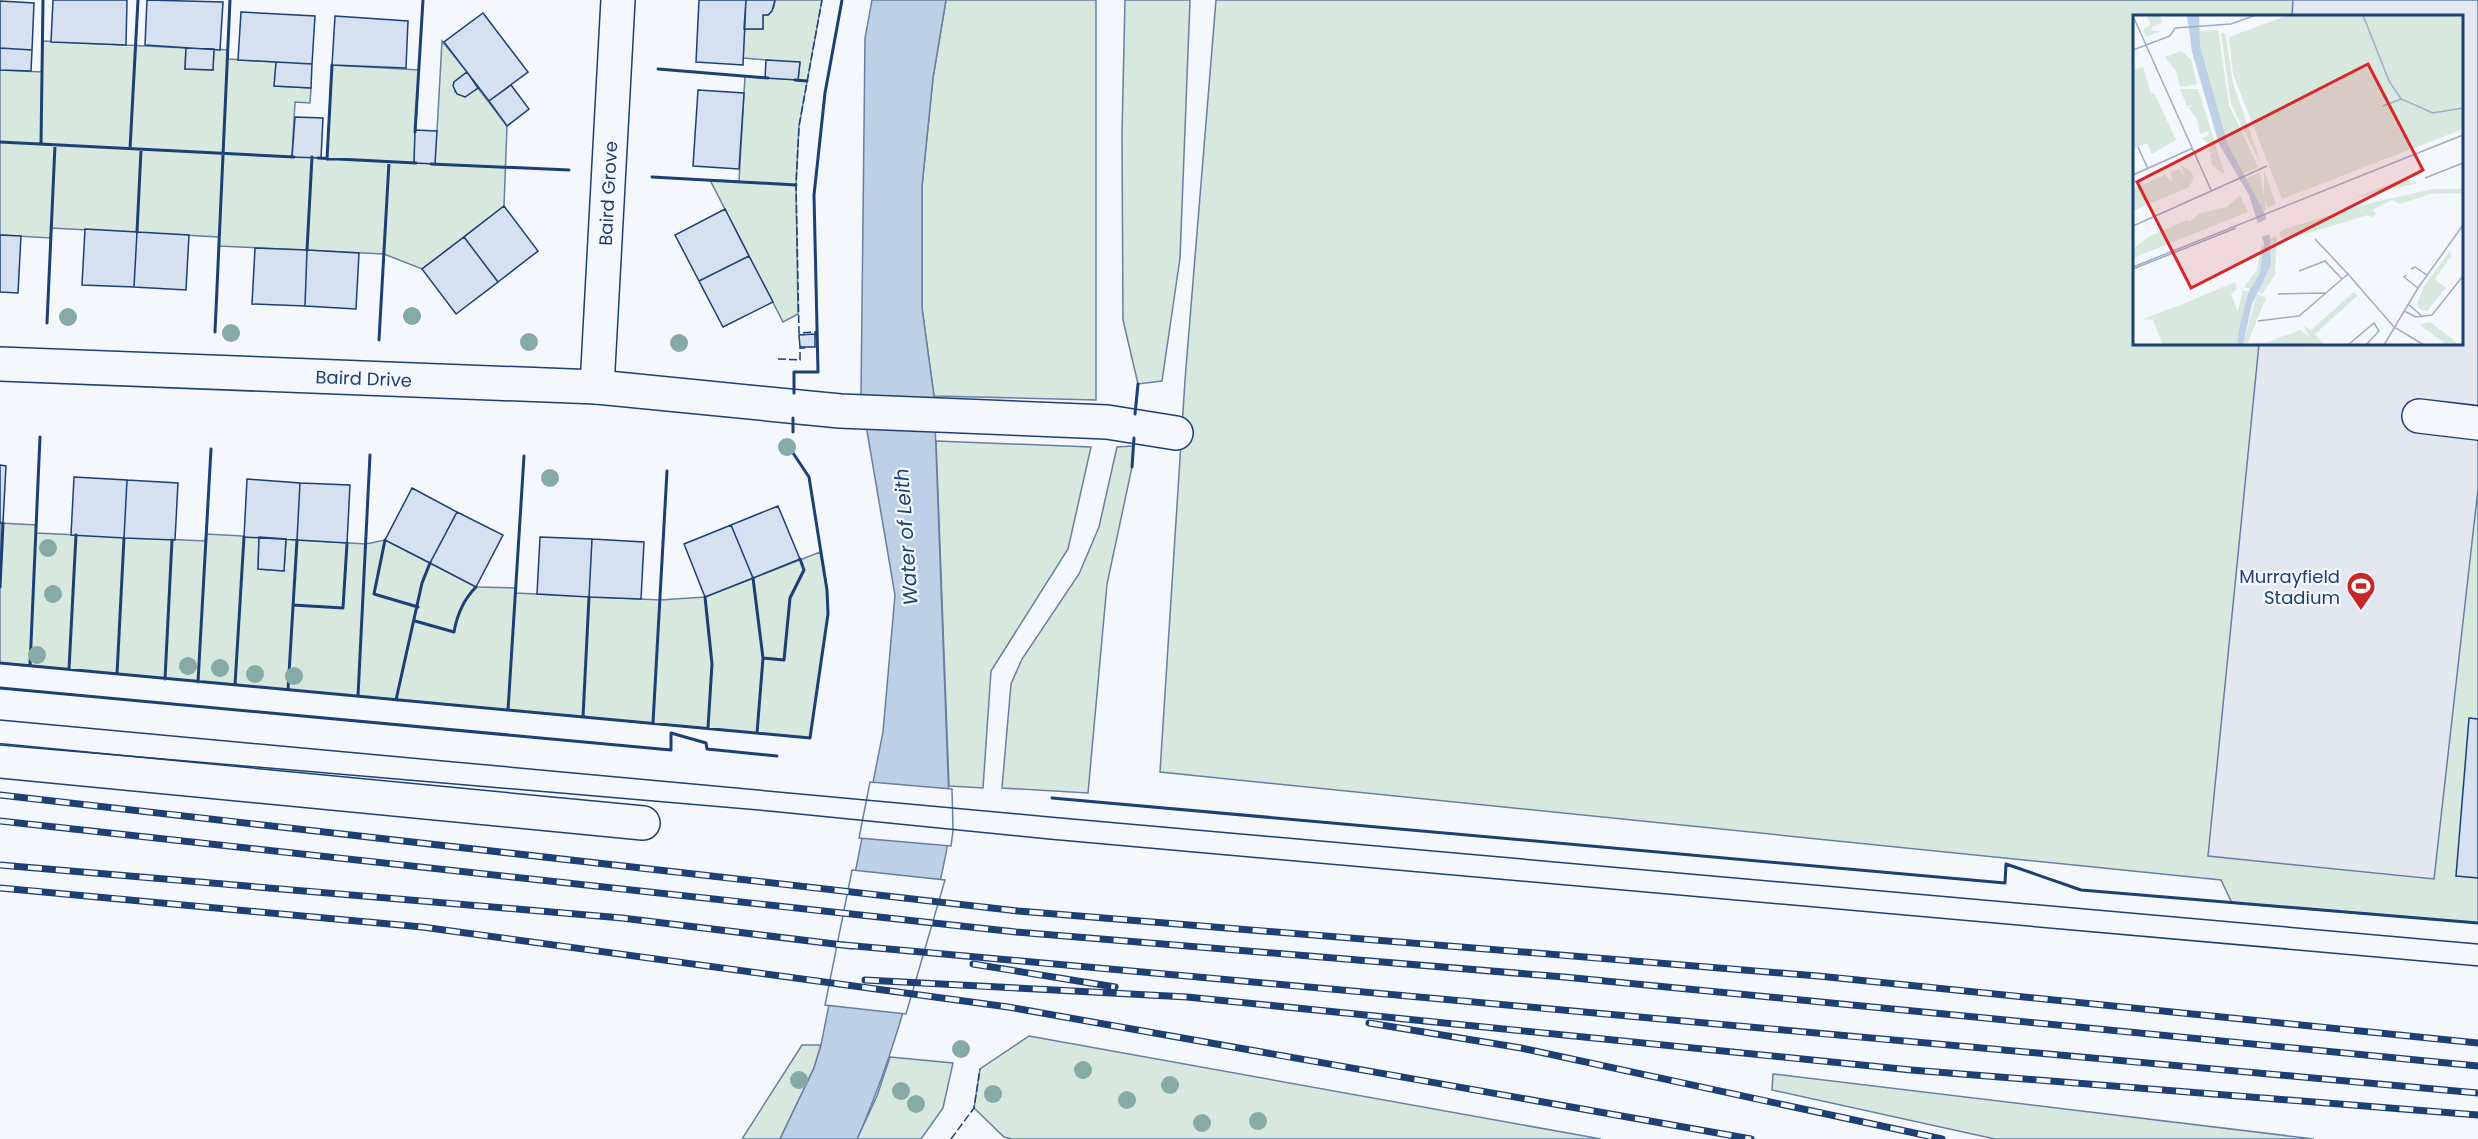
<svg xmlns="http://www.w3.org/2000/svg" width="2478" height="1139" font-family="Poppins,sans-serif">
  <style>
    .green { fill: #d7e8df; stroke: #687fa3; stroke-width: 1.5; fill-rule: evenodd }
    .parking { fill: #e3e8f0; stroke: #687fa3; stroke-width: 1.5 }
    .water { fill: #bed0e5; stroke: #687fa3; stroke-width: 1.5 }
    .pier { fill: #f4f7fb; stroke: #687fa3; stroke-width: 1.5 }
    .building { fill: #d5e0f0; stroke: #1d3f73; stroke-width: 1.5 }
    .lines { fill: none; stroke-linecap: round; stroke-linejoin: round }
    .minor-casing { stroke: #1d3f73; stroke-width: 36 }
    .minor { stroke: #f4f7fb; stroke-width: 33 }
    .tram { stroke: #1d3f73; stroke-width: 1.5 }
    .rail-casing { stroke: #1d3f73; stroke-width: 7 }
    .rail { stroke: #f4f7fb; stroke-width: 4.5; stroke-dasharray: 14; stroke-linecap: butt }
    .fence { stroke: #1d3f73; stroke-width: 1.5; stroke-dasharray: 8 3; stroke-linecap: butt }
    .wall { stroke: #1d3f73; stroke-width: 3 }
    .tree { fill: #86aba6 }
    .labels { text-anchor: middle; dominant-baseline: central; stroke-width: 4.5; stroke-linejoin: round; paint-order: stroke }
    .street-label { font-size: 18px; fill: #1d3f73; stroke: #f4f7fb }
    .poi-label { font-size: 18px; fill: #1d3f73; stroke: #f4f7fb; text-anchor: end }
    .water-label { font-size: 20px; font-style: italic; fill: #1d3f73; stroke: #f4f7fb }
    .inset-road { fill: none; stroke: #9eadc5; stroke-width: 1.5 }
    .view { fill: #d62828; fill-opacity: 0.15; stroke: #d62828; stroke-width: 3 }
    .inset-edge { fill: none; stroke: #1d3f73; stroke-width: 3 }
  </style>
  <rect width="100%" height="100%" fill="#f4f7fb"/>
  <path class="green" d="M775 0H822L799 126 796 185 798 314 783 322 710 180 739 181 745 76 798 80 800 63 743 58 744 29H763V15H768L774 7Z
    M946 0H1096V400L934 396 922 308V186L933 78Z
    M1125 0H1190L1180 258 1162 381 1138 384 1123 320 1122 134Z
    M1216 0H2478V923L2232 903 2221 880 1160 772 1185 380ZM2134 16H2462V344H2134Z
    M43 41 186 48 185 69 213 70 214 49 228 50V59L276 62 275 86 311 88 310 103 295 102 292 156 327 158 332 65 419 70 414 163 437 131 442 41 467 72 454 82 455 92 465 97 478 88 507 126 504 206 422 269 384 254 219 246V237L51 228 50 238 0 235V70L42 72Z
    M936 441 1091 447 1068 549 991 671 983 788 949 786Z
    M1133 446 1132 467 1107 584 1088 793 1002 788 1011 684 1022 659 1079 574 1099 527 1117 447Z
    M0 523 36 525V533L205 541 206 534 259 537 258 569 284 571 286 539 366 544 385 540 476 587 516 588V593L660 600 705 597 820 552 827 590 828 614 810 738 0 663Z
    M1029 1036 1601 1139H1012L1004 1137 974 1108 980 1069Z
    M802 1045H821L814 1068 780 1139H742Z
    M890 1057 953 1063 943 1108 921 1139H857L877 1096Z
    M1773 1074 2314 1139H1995L1772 1090Z"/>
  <path class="parking" d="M2293 0H2478V489L2434 879 2208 856 2259 344H2462V16H2292Z"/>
  <path class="water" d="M872 0H946L933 78 922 186V308L934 396 950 830C943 878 929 923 916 969 899 1027 882 1084 857 1139H780L814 1068 821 1045 883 732 895 595 861 396 865 38Z"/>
  <path class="pier" d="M870 782 952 789 953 831 951 846 859 838Z
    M852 870 945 880 906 1014 825 1005Z"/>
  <path class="building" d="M53 0H127L126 45 51 42Z
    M147 0 223 2 220 50 145 45Z
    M699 0H746L743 65 696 62Z
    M746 0H775L772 11 768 15H763V29H744Z
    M0 1 34 3 32 50 0 48Z
    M241 12 315 16 312 64 238 60Z
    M483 13 528 72 489 101 444 42Z
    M335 16 408 21 406 68 332 65Z
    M0 48 32 50 31 71 0 70Z
    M186 48 214 49 213 70 185 69Z
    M766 60 800 62 798 80 765 78Z
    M276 62 312 64 311 88 274 86Z
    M467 72 478 88 465 97 457 94 453 86 454 82Z
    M511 85 529 109 507 126 489 101Z
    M698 90 744 93 739 169 693 166Z
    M295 117 323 118 321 158 292 157Z
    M415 130 437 131 435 164 414 163Z
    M504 206 538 251 498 282 464 237Z
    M725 209 749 256 699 281 675 235Z
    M85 229 137 232 134 287 82 285Z
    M137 232 189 235 186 290 134 287Z
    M0 235 21 236 18 293 0 292Z
    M464 237 498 282 456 314 422 269Z
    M255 248 307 250 305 306 252 304Z
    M307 250 359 253 356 309 305 306Z
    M749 256 773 302 723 327 699 281Z
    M815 334V347H800L799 335Z
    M0 465 6 466 3 523H0Z
    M74 477 127 480 124 538 71 535Z
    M247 479 300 483 297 540 244 537Z
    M127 480 178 483 175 540 124 538Z
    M300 483 350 485 347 543 297 540Z
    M412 488 457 512 430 563 385 540Z
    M778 506 800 559 753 578 731 525Z
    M457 512 503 535 476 587 430 563Z
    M731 525 753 578 705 597 684 544Z
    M259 537 286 539 284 571 258 569Z
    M540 537 592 539 589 597 537 594Z
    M592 539 644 542 641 599 589 597Z
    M2469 718 2478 719V878L2456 876Z"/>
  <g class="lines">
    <g class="minor-casing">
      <g id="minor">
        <path id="s1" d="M0 364 597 387 840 411 1107 422 1176 433"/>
        <path id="s2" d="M597 387 618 0"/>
        <path d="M2419 416 2478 423"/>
        <path d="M0 761 643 823"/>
      </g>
    </g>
    <use href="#minor" class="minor"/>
    <path class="tram" d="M0 720 1050 817 2478 944
      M0 745 769 811 1048 839 2478 966"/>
    <g class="rail-casing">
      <path id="rail" d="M0 795 1018 911 1818 976 2478 1043
        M0 821 1016 932 1564 977 2478 1066
        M0 865 622 918 851 946
        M0 888 422 927 1008 1007 1751 1139
        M844 945 2478 1093
        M973 964 1115 987
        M865 980 1187 997 1911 1070 2478 1115
        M1369 1023 1521 1048 1942 1139"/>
    </g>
    <use href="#rail" class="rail"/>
    <path class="fence" d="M816 338V332L799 333 796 185 799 126 822 0
      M778 359 800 360V348H805
      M951 1139 974 1108 980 1069"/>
    <path class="wall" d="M658 69 768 78
      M795 80 807 81
      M415 132 423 0
      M0 142 294 157
      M41 144 43 0
      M130 149 138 0
      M318 158 416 163
      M327 159 332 65
      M431 164 569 170
      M652 177 796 185
      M137 232 141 150
      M307 250 312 157
      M47 323 55 145
      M215 332 230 0
      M379 340 389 162
      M794 393V372H818L814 195 825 93 842 0
      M1135 414 1138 384
      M793 432V418
      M1132 467 1134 438
      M385 540 374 594 418 607
      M753 578 763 658 757 733
      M0 587 3 523
      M705 597 712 664 708 728
      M293 605 343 608 347 543
      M415 621 454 632C457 615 463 600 476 587
      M763 658 784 660 790 598 804 570 800 559
      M0 663 810 738 828 614 827 590 809 477 793 453
      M30 666 40 437
      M69 669 76 535
      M117 674 124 538
      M165 679 172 540
      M198 682 211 449
      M235 685 244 537
      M0 688 671 750V733L706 743 707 749 777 756
      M288 690 297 540
      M358 696 370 455
      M396 700 422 583 430 563
      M508 710 524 456
      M583 717 589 597
      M653 723 667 471
      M1052 798 2005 883 2006 864 2081 890 2478 923"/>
  </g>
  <g class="tree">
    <circle cx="412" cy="316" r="9"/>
    <circle cx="68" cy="317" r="9"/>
    <circle cx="231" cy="333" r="9"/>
    <circle cx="529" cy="342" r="9"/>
    <circle cx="679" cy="343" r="9"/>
    <circle cx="787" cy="447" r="9"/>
    <circle cx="550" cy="478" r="9"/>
    <circle cx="48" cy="548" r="9"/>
    <circle cx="53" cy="594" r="9"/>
    <circle cx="37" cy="655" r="9"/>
    <circle cx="188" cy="666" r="9"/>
    <circle cx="220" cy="668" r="9"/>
    <circle cx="255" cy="674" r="9"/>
    <circle cx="294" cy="676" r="9"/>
    <circle cx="961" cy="1049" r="9"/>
    <circle cx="1083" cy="1070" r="9"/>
    <circle cx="799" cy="1080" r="9"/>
    <circle cx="1170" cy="1085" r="9"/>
    <circle cx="901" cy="1091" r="9"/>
    <circle cx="993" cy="1094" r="9"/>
    <circle cx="1127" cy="1100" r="9"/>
    <circle cx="916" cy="1104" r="9"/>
    <circle cx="1258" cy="1121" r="9"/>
    <circle cx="1202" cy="1123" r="9"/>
  </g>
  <defs>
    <g id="stadium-pin" transform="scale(1.5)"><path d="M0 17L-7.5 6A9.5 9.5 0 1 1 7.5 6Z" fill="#c62828" stroke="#f4f7fb"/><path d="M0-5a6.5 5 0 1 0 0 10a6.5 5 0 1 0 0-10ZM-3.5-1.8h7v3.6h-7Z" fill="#fff"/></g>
  </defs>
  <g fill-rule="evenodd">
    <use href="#stadium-pin" x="2361" y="586"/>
  </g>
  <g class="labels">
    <g class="street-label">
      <text stroke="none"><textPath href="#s2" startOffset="194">Baird Grove</textPath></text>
      <text stroke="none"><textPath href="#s1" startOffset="364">Baird Drive</textPath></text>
    </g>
    <g class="poi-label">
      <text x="2340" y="576">Murrayfield<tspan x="2340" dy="21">Stadium</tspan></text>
    </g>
    <g class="water-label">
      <text transform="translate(906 537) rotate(-94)">Water of Leith</text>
    </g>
  </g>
  <g transform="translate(2133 15)">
    <rect width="330" height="330" fill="#f4f7fb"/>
    <path d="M13 0H27L29 8 18 12 20 16H28L13 22 10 14 18 10ZM156 0H330V114L149 184 100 59 96 22ZM85 15 96 90 125 152 110 159 95 130 67 31 65 16ZM88 18H92L100 68 128 149 98 89ZM48 36 58 44 64 69 47 72 43 56 32 42ZM10 52 18 78 22 80 43 125 19 139 14 128 0 134V55ZM47 74H65L92 160 79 150 77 139 82 136 76 137V130L69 123 76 120V116L67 119 64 104 56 93 60 90 54 91ZM47 150 57 155 61 162 56 172 0 196V174L32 160 39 167 38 157 46 154 52 162ZM131 155 143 189 135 193 131 183ZM127 157 133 194 130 195 112 164ZM276 162 277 167 285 168 221 183ZM300 174H330V178L297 179 267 189 259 185 239 195 243 198 240 203 235 200 152 225 146 220 149 215 234 189ZM107 180 115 197 0 243V234L15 222 54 205 57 207 65 199 94 192ZM144 221 142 260 129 279 125 277 129 265 138 250 137 223ZM129 226 131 242 127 258 117 274 111 272 124 255ZM317 236 318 241 302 264 313 273 294 296 287 294 284 289 291 271ZM102 267 104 273 98 279 105 297 110 275 116 277 104 330H30L20 305 10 304 44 291 46 294 45 291ZM221 277 224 281 182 319 192 330H110L124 279 133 283 114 329 135 327 167 315 178 323 170 311 178 315ZM297 307 318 323 326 330H314L287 310Z" fill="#d7e8df"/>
    <path d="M54 0H66L67 31 95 130 132 199 137 223 138 250 119 289 110 330H104L107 310 116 276 127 258 131 228 116 180 86 129 59 37Z" fill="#bed0e5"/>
    <path d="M137 203 139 218 126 223 122 209Z" fill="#f4f7fb"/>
    <path class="inset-road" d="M230 0 256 66 268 84 300 98 330 93M0 1 78 175M42 13 98 9 123 0M0 35 37 21 42 13M250 91 268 84M5 132 15 154M0 160 60 133M292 163 330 148M0 211 134 151M182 224 215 259M0 252 330 120M0 254 103 213M278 254 282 252 294 260M166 256 192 246 209 264M273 260 271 262 285 273M145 279 192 278M275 289 290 302M271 296 283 302 299 300 330 261M125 306 166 301 215 259 261 312 291 330M215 330 241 308 246 316 233 330M251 330 285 273 330 210"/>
    <path class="view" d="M235 49 290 155 58 273 4 167Z"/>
    <rect width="330" height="330" class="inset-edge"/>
  </g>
</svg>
